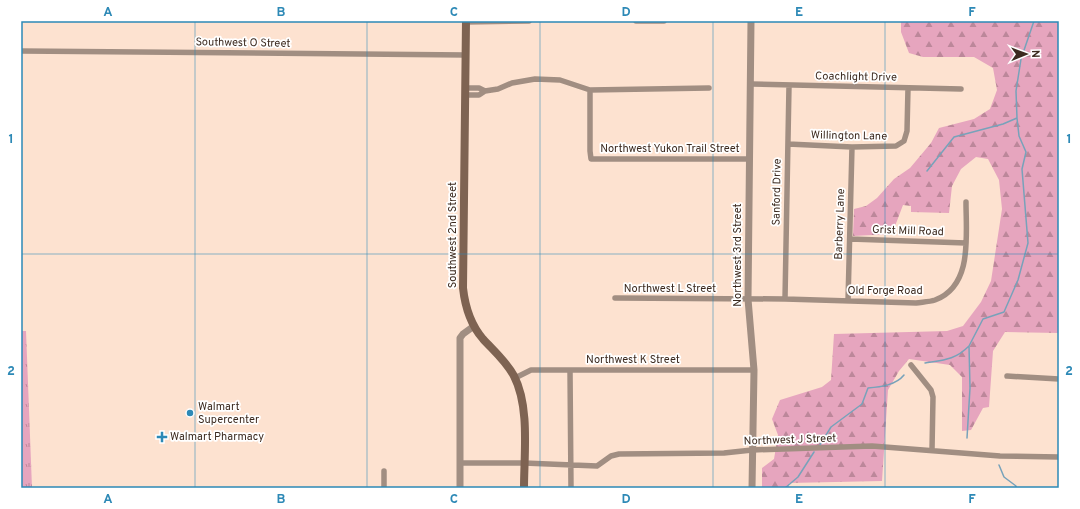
<svg xmlns="http://www.w3.org/2000/svg" width="1080" height="509" font-family="Overpass,sans-serif">
  <style>
    .forest { fill: url(#forest-firs) }
    .park { fill: url(#park-tufts) }
    .lines { fill: none; stroke-linecap: round; stroke-linejoin: round }
    .stream { stroke: #77a2ba; stroke-width: 1.5 }
    .minor { stroke: #a18e82; stroke-width: 5.5 }
    .tertiary { stroke: #a18e82; stroke-width: 7 }
    .secondary { stroke: #7e6352; stroke-width: 8 }
    .grid { fill: none; stroke: #2d89b6; stroke-width: 1; stroke-opacity: 0.55 }
    .poi-dot { fill: #2d89b6; stroke: #fff; stroke-width: 1.5 }
    .labels { text-anchor: middle; dominant-baseline: central; stroke-width: 3.5; stroke-linejoin: round; paint-order: stroke }
    .street-label { font-size: 11px; fill: #3c2a1f; stroke: #fff }
    .poi-label { font-size: 11px; fill: #3c2a1f; stroke: #fff; text-anchor: start }
    .neatline { fill: none; stroke: #2d89b6; stroke-width: 1.5 }
    .grid-label { font-size: 13px; text-anchor: middle; font-weight: bold; fill: #2d89b6 }
  </style>
  <defs>
    <pattern id="forest-firs" width="22" height="20" patternUnits="userSpaceOnUse"><rect width="22" height="20" fill="#e6a5be"/><path d="M5 1l3.5 6h-7zM16 11l3.5 6h-7z" fill="#bc879a"/></pattern>
    <pattern id="park-tufts" width="24" height="20" patternUnits="userSpaceOnUse"><rect width="24" height="20" fill="#e6a5be"/><path d="M3 7l-1-3M5 7V3M7 7l1-3M15 17l-1-3M17 17v-4M19 17l1-3" fill="none" stroke="#bc879a"/></pattern>
  </defs>
  <rect width="100%" height="100%" fill="#fde2d0"/>
  <path class="forest" d="M901 21H1059V333L1005 332 993 351 989 407 983 408 971 430 962 431V377L950 365 909 359 899 371 888 390 882 481 789 483V488H762V468L774 459 778 435 772 419 780 400 822 387 831 380 834 334 947 331 963 326 981 302 991 281 1002 209 999 180 988 159 976 157 961 169 952 186 949 213 911 212V206L903 205 892 234 853 236 854 209 866 206 877 198 894 179 910 168 931 143 939 128 974 119 990 109 997 90 993 68 974 57H923L909 53 901 32Z"/>
  <path class="park" d="M21 331H26L32 488H21Z"/>
  <g class="lines">
    <path class="stream" d="M927 171 954 137 1003 124 1017 118
      M925 363C944 360 955 360 969 346
      M967 438 970 388 969 346 983 319 1004 312 1018 280 1028 243 1022 169 1026 152 1019 136 1017 118 1016 91 1021 59 1034 21
      M820 445 831 427 862 404 868 388C881 387 896 385 904 375
      M999 465 1004 477 1016 486V488
      M785 488 798 477 814 452"/>
    <path class="minor" d="M636 21H664
      M466 22 529 21
      M21 51 466 55
      M751 84 961 89
      M465 88H479L485 91
      M590 90V151L591 159H749
      M465 95H479L485 91 498 89 512 83 535 79 560 80 590 90 709 88
      M788 144 852 147 896 146 904 141 907 131 908 88
      M850 239 966 243
      M615 298 785 299 916 303C922 302 929 302 935 300 973 286 966 236 966 202
      M785 299 789 86
      M848 301 852 147
      M911 365 931 390 933 397 932 450
      M570 370 571 488
      M1007 376 1059 379
      M515 378 531 370H754
      M460 463H524L597 466 611 456 619 454 724 453 752 450 872 446 1000 456 1059 457
      M384 488V471"/>
    <path class="tertiary" d="M751 21 748 299 754 370 752 488
      M460 488V338L463 334 474 326"/>
    <path class="secondary" d="M466 21 463 288C465 306 470 324 483 339 494 351 506 361 514 376 530 407 524 454 524 488"/>
  </g>
  <path class="grid" d="M195 21V488M367 21V488M540 21V488M713 21V488M885 21V488M21 254H1059"/>
  <g class="poi-dot">
    <circle cx="190" cy="413" r="4"/>
    <path d="M160 431h4v4h4v4h-4v4h-4v-4h-4v-4h4z"/>
  </g>
  <g class="labels">
    <g class="street-label">
      <text transform="translate(243 43) rotate(1)">Southwest O Street</text>
      <text transform="translate(856 77) rotate(1)">Coachlight Drive</text>
      <text transform="translate(849 136) rotate(1)">Willington Lane</text>
      <text x="670" y="149">Northwest Yukon Trail Street</text>
      <text transform="translate(777 192) rotate(-89)">Sanford Drive</text>
      <text transform="translate(840 224) rotate(-88)">Barberry Lane</text>
      <text transform="translate(908 231) rotate(2)">Grist Mill Road</text>
      <text transform="translate(453 235) rotate(-90)">Southwest 2nd Street</text>
      <text transform="translate(738 255) rotate(-90)">Northwest 3rd Street</text>
      <text x="670" y="289">Northwest L Street</text>
      <text x="885" y="291">Old Forge Road</text>
      <text x="633" y="360">Northwest K Street</text>
      <text transform="translate(790 440) rotate(-2)">Northwest J Street</text>
    </g>
    <g class="poi-label">
      <text x="198" y="407">Walmart<tspan x="198" dy="13">Supercenter</tspan></text>
      <text x="170" y="437">Walmart Pharmacy</text>
    </g>
  </g>
  <rect width="1080" height="509" fill="none" stroke="#ffffff" stroke-width="44"/>
  <g transform="translate(1026 54) rotate(89)" stroke="#ffffff" stroke-width="3" paint-order="stroke">
  <path d="M0-3L7 15L0 10L-7 15Z" fill="#3c2a1f"/>
  <text y="-6" font-size="11" font-weight="bold" text-anchor="middle" fill="#3c2a1f">N</text>
  </g>
  <rect x="22" y="22" width="1036" height="465" class="neatline"/>
  <g class="grid-label">
    <text x="108" y="16">A</text>
    <text x="281" y="16">B</text>
    <text x="454" y="16">C</text>
    <text x="626" y="16">D</text>
    <text x="799" y="16">E</text>
    <text x="972" y="16">F</text>
    <text x="11" y="143">1</text>
    <text x="1069" y="143">1</text>
    <text x="11" y="375">2</text>
    <text x="1069" y="375">2</text>
    <text x="108" y="503">A</text>
    <text x="281" y="503">B</text>
    <text x="454" y="503">C</text>
    <text x="626" y="503">D</text>
    <text x="799" y="503">E</text>
    <text x="972" y="503">F</text>
  </g>
</svg>
